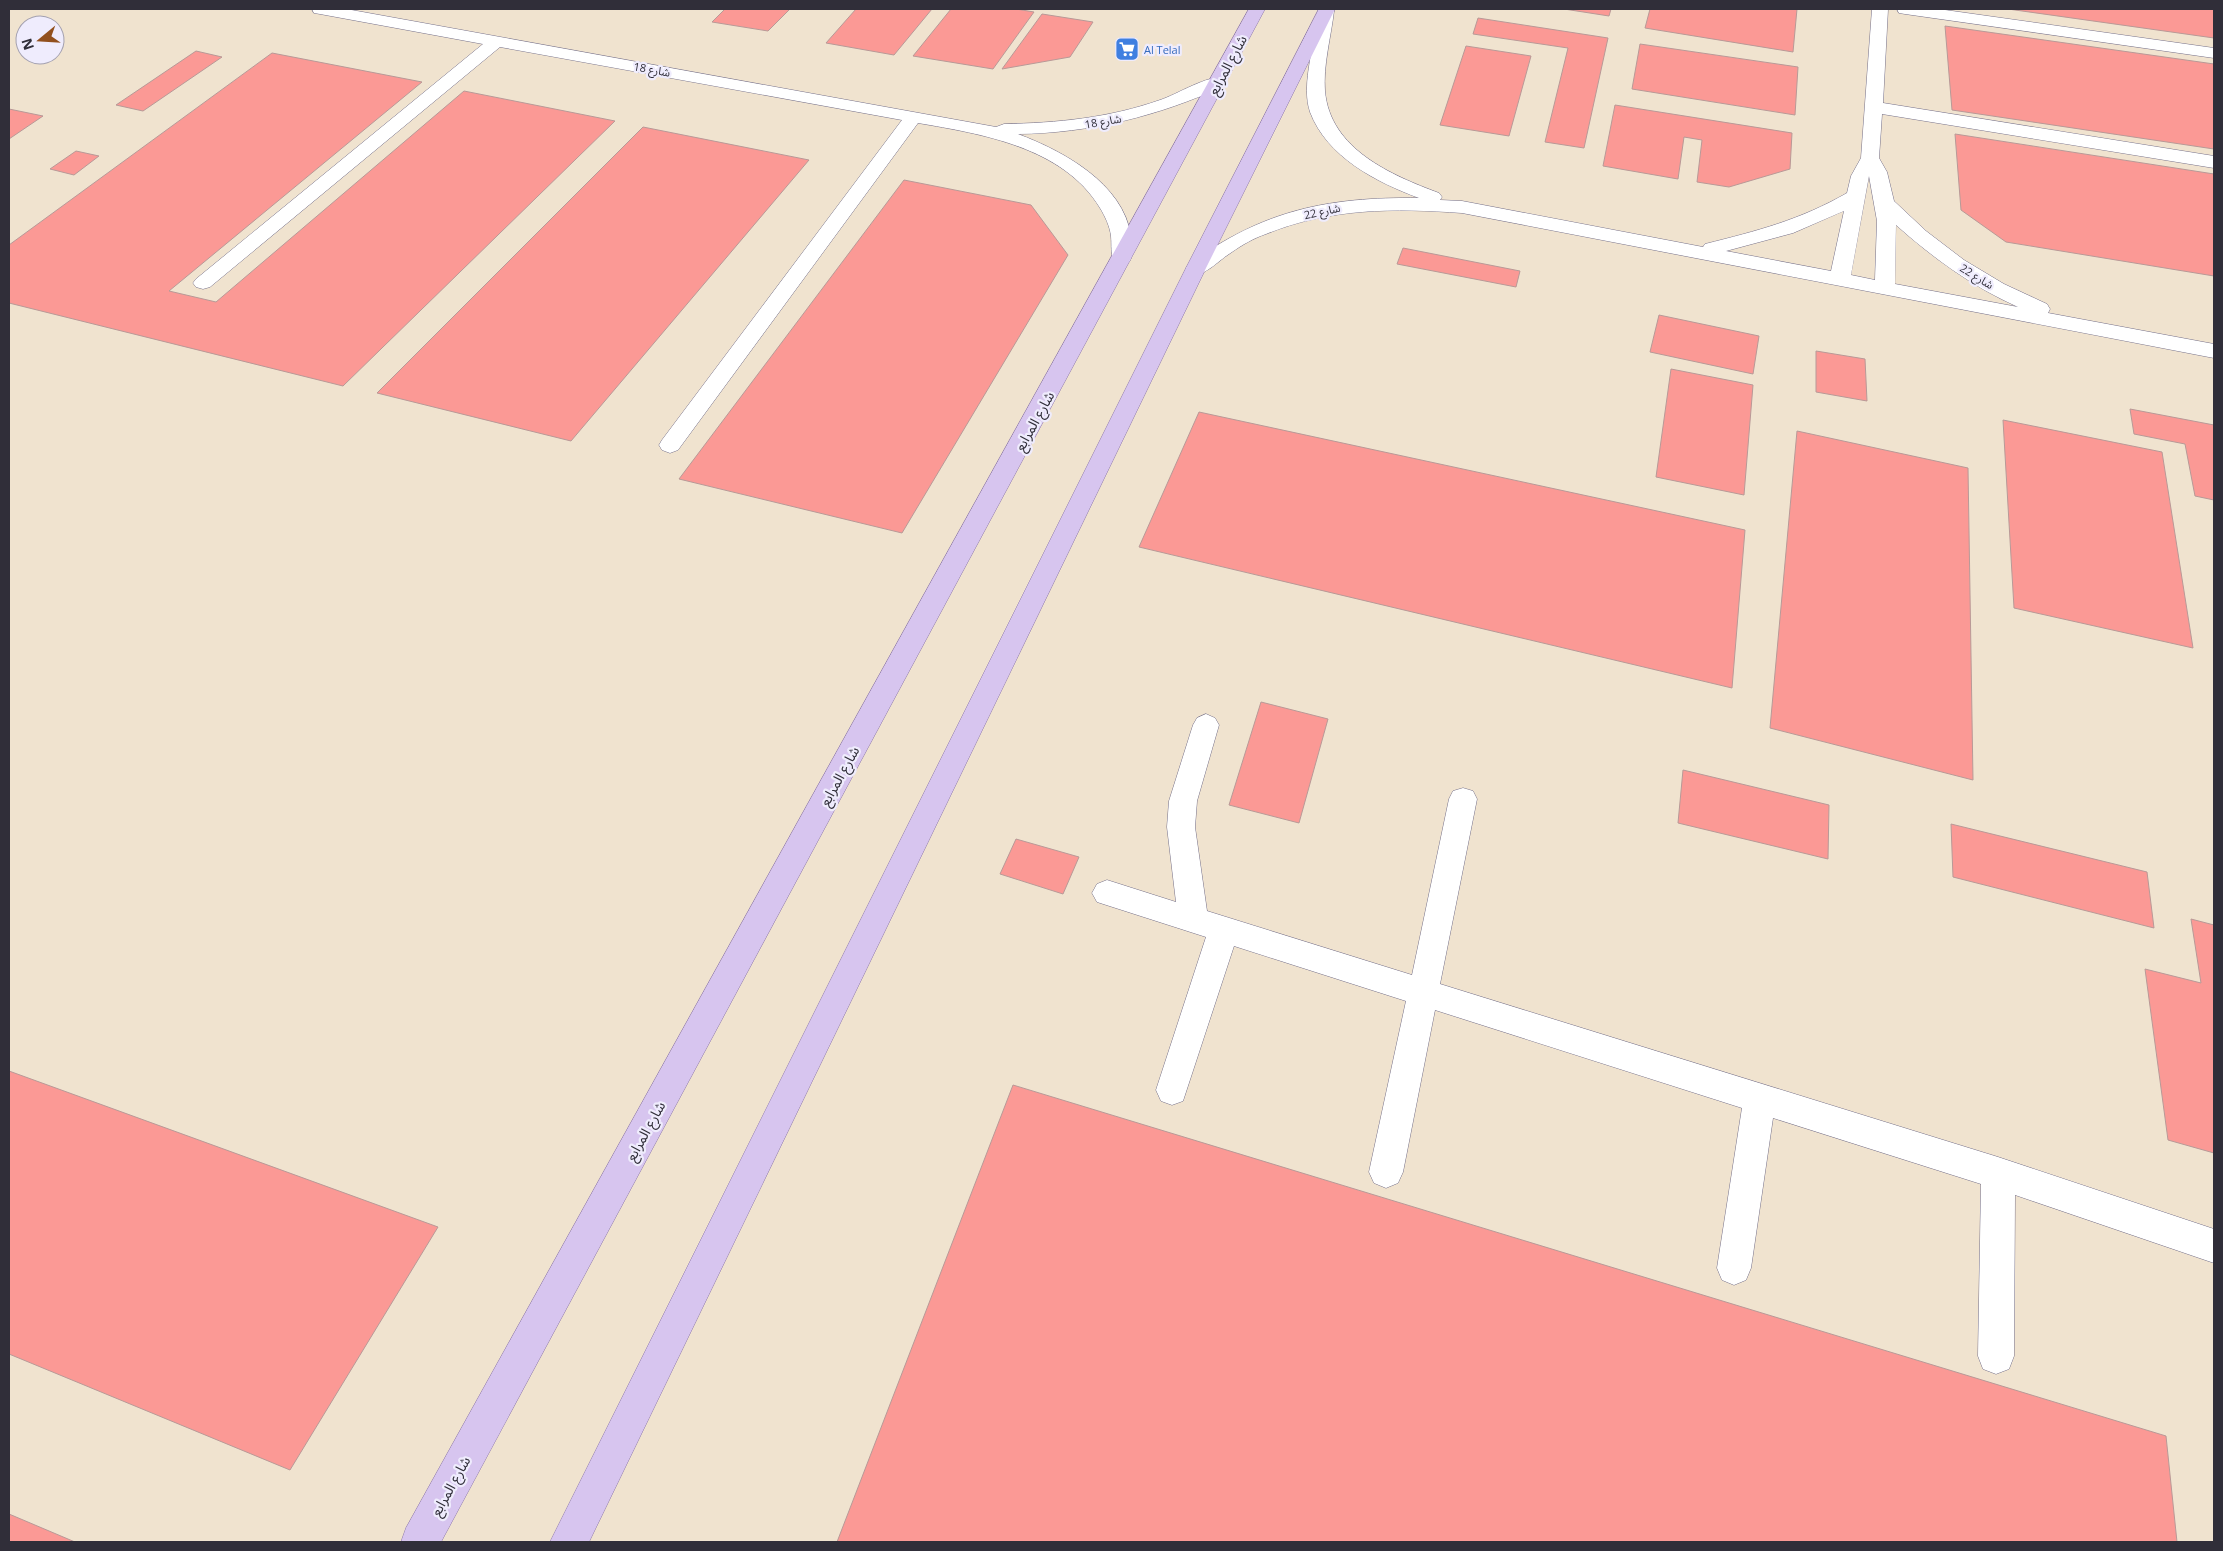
<svg xmlns="http://www.w3.org/2000/svg" width="2223" height="1551" font-family="'Open Sans','Noto Sans Arabic',sans-serif">
  <style>
    .industrial { fill: #f0e3cf; fill-rule: evenodd }
    .building { fill: #fb9995; stroke: #b89997 }
    .lines { fill: none; stroke-linecap: round; stroke-linejoin: round }
    .minor-casing { stroke: #757089; stroke-width: 1 }
    .major-casing { stroke: #8c77a9; stroke-width: 1 }
    .minor { fill: #fff; fill-rule: evenodd }
    .major { fill: #d7c5ef; fill-rule: evenodd }
    .labels { text-anchor: middle; dominant-baseline: central; stroke-width: 4.5; stroke-linejoin: round; paint-order: stroke }
    .far-shop-label { font-size: 11px; fill: #366cbe; stroke: #efecfd; text-anchor: start }
    .far-street-label { font-size: 11px; fill: #302e39; stroke: #efecfd }
    .street-label { font-size: 14px; fill: #302e39; stroke: #efecfd }
  </style>
  <rect width="100%" height="100%" fill="#efecfd"/>
  <path class="industrial" d="M9 9H2214V1542H9ZM25 25H55V55H25Z"/>
  <path class="building" d="M725 9H790L768 31 712 22Z
    M856 9H932L894 55 826 43Z
    M951 9H1016L1034 12 993 69 913 56Z
    M1564 9H1611L1609 16Z
    M1650 9H1797L1793 52 1645 28Z
    M2008 9H2214V38Z
    M1042 14 1093 22 1070 57 1002 69Z
    M1478 18 1608 38 1584 148 1545 142 1568 48 1473 34Z
    M1945 26 2214 64V149L1952 110Z
    M1640 44 1798 67 1795 115 1632 89Z
    M1466 46 1531 56 1509 136 1440 125Z
    M196 51 222 57 143 111 116 105Z
    M272 53 422 82 169 291 216 302 464 91 615 121 343 386 9 303V245Z
    M1615 105 1792 133 1790 169 1729 187 1697 182 1702 140 1684 137 1678 179 1603 166Z
    M9 109 43 116 9 139Z
    M643 127 809 160 571 441 377 393Z
    M1955 134 2214 174V276L2006 242 1961 210Z
    M76 151 99 156 74 175 50 169Z
    M904 180 1031 205 1068 255 902 533 679 479Z
    M1403 248 1520 271 1516 287 1397 264Z
    M1659 315 1759 336 1753 374 1650 352Z
    M1816 351 1865 359 1867 401 1816 392Z
    M1671 369 1753 385 1744 495 1656 477Z
    M2130 409 2214 425V500L2195 496 2185 444 2134 434Z
    M1199 412 1745 530 1732 688 1139 547Z
    M2003 420 2162 452 2193 648 2014 608Z
    M1797 431 1968 468 1973 780 1770 728Z
    M1261 702 1328 719 1299 823 1229 805Z
    M1683 770 1829 805 1828 859 1678 823Z
    M1951 824 2147 872 2154 928 1953 877Z
    M1016 839 1079 857 1063 894 1000 874Z
    M2191 919 2214 925V1153L2168 1140 2145 969 2201 983Z
    M9 1071 438 1227 290 1470 9 1354Z
    M1013 1085 2166 1436 2177 1542H837Z
    M9 1514 75 1542H9Z"/>
  <g class="lines">
    <g class="minor-casing">
      <path id="minor" d="M312 9H346L996 127 1004 124C1057 123 1109 118 1160 100 1176 95 1209 74 1224 78L1227 82 1224 86C1159 116 1090 133 1018 134 1063 151 1123 183 1131 236 1132 244 1134 255 1129 262L1122 264 1115 262C1110 255 1112 245 1111 236 1110 227 1105 216 1100 208 1063 147 982 134 918 123L678 450 670 453 662 450 659 445 662 440 902 120 500 47 210 287 203 289 196 287 193 283 196 279 483 44 320 14 314 13Z
        M1319 9H1333L1334 11C1331 37 1323 65 1325 91 1330 149 1391 175 1439 193L1442 197 1440 200 1462 201 1703 247 1705 244C1757 231 1800 220 1847 193L1851 176 1861 158 1872 9H1888L1883 103 2214 156V168L1882 114 1879 158 1887 172 1894 201 1926 231 1964 260 2004 284 2047 304 2050 309 2048 313 2214 344V358L1462 213C1395 208 1329 208 1266 234 1254 238 1242 245 1232 252 1222 258 1214 267 1204 272 1198 275 1194 274 1189 272L1186 268 1189 264C1264 210 1327 197 1419 198 1376 182 1327 157 1310 112 1304 94 1308 72 1311 54 1313 40 1313 21 1319 9ZM1869 176 1877 221 1875 280 1851 275ZM1844 211 1831 271 1726 251 1793 233ZM1896 225C1933 258 1973 287 2018 307L1895 284Z
        M1897 9H1938L2214 48V58L1905 14 1899 13Z
        M1206 714 1215 718 1219 725 1197 801 1195 827 1207 911 1412 975 1449 799 1453 791 1463 788 1473 791 1477 799 1440 984 1998 1157 2214 1229V1263L2015 1195 2014 1356 2009 1369 1996 1374 1983 1369 1978 1356 1981 1184 1773 1118 1751 1268 1746 1280 1734 1285 1722 1280 1717 1268 1742 1108 1435 1010 1403 1172 1398 1183 1386 1188 1374 1183 1369 1172 1406 1001 1234 946 1183 1101 1172 1105 1161 1101 1156 1090 1206 937 1097 902 1092 893 1097 884 1107 880 1176 902 1167 827 1169 801 1193 725 1197 718Z"/>
    </g>
    <g class="major-casing">
      <path id="major" d="M1249 9H1265L441 1542H401L406 1528Z
        M1319 9H1335L1206 268 589 1542H550L1186 268Z"/>
    </g>
    <use href="#minor" class="minor"/>
    <use href="#major" class="major"/>
  </g>
  <defs>
    <g id="supermarket-square" transform="scale(1.25)"><rect x="-9" y="-9" width="18" height="18" rx="4" fill="#3f7fe0" stroke="#efecfd"/><path d="M-6-5.5h2.5l.6 2H6L4.5 2H-2.5L-4.4-4H-6ZM-1.5 3.2a1.3 1.3 0 1 0 .1 0ZM3 3.2a1.3 1.3 0 1 0 .1 0Z" fill="#fff"/></g>
  </defs>
  <g fill-rule="evenodd">
    <use href="#supermarket-square" x="1127" y="49"/>
  </g>
  <g class="labels">
    <g class="far-shop-label">
      <text x="1144" y="49">Al Telal</text>
    </g>
    <g class="far-street-label">
      <text transform="translate(652 69) rotate(10)">شارع 18</text>
      <text transform="translate(1103 121) rotate(-10)">شارع 18</text>
      <text transform="translate(1322 211) rotate(-12)">شارع 22</text>
      <text transform="translate(1977 276) rotate(31)">شارع 22</text>
    </g>
    <g class="street-label">
      <text transform="translate(1227 65) rotate(-62)">شارع المرابع</text>
      <text transform="translate(1034 421) rotate(-61)">شارع المرابع</text>
      <text transform="translate(839 776) rotate(-61)">شارع المرابع</text>
      <text transform="translate(645 1131) rotate(-61)">شارع المرابع</text>
      <text transform="translate(450 1486) rotate(-61)">شارع المرابع</text>
    </g>
  </g>
  <rect width="2223" height="1551" fill="none" stroke="#302e39" stroke-width="20"/>
  <g transform="translate(40 40) rotate(252)"><circle r="24" fill="#efecfd" stroke="#a3a0af"/>
  <path d="M0-4L9 19L0 12L-9 19Z" fill="#92501e"/>
  <text y="-8" font-size="14" font-weight="bold" text-anchor="middle" fill="#302e39">N</text>
  </g>
</svg>
